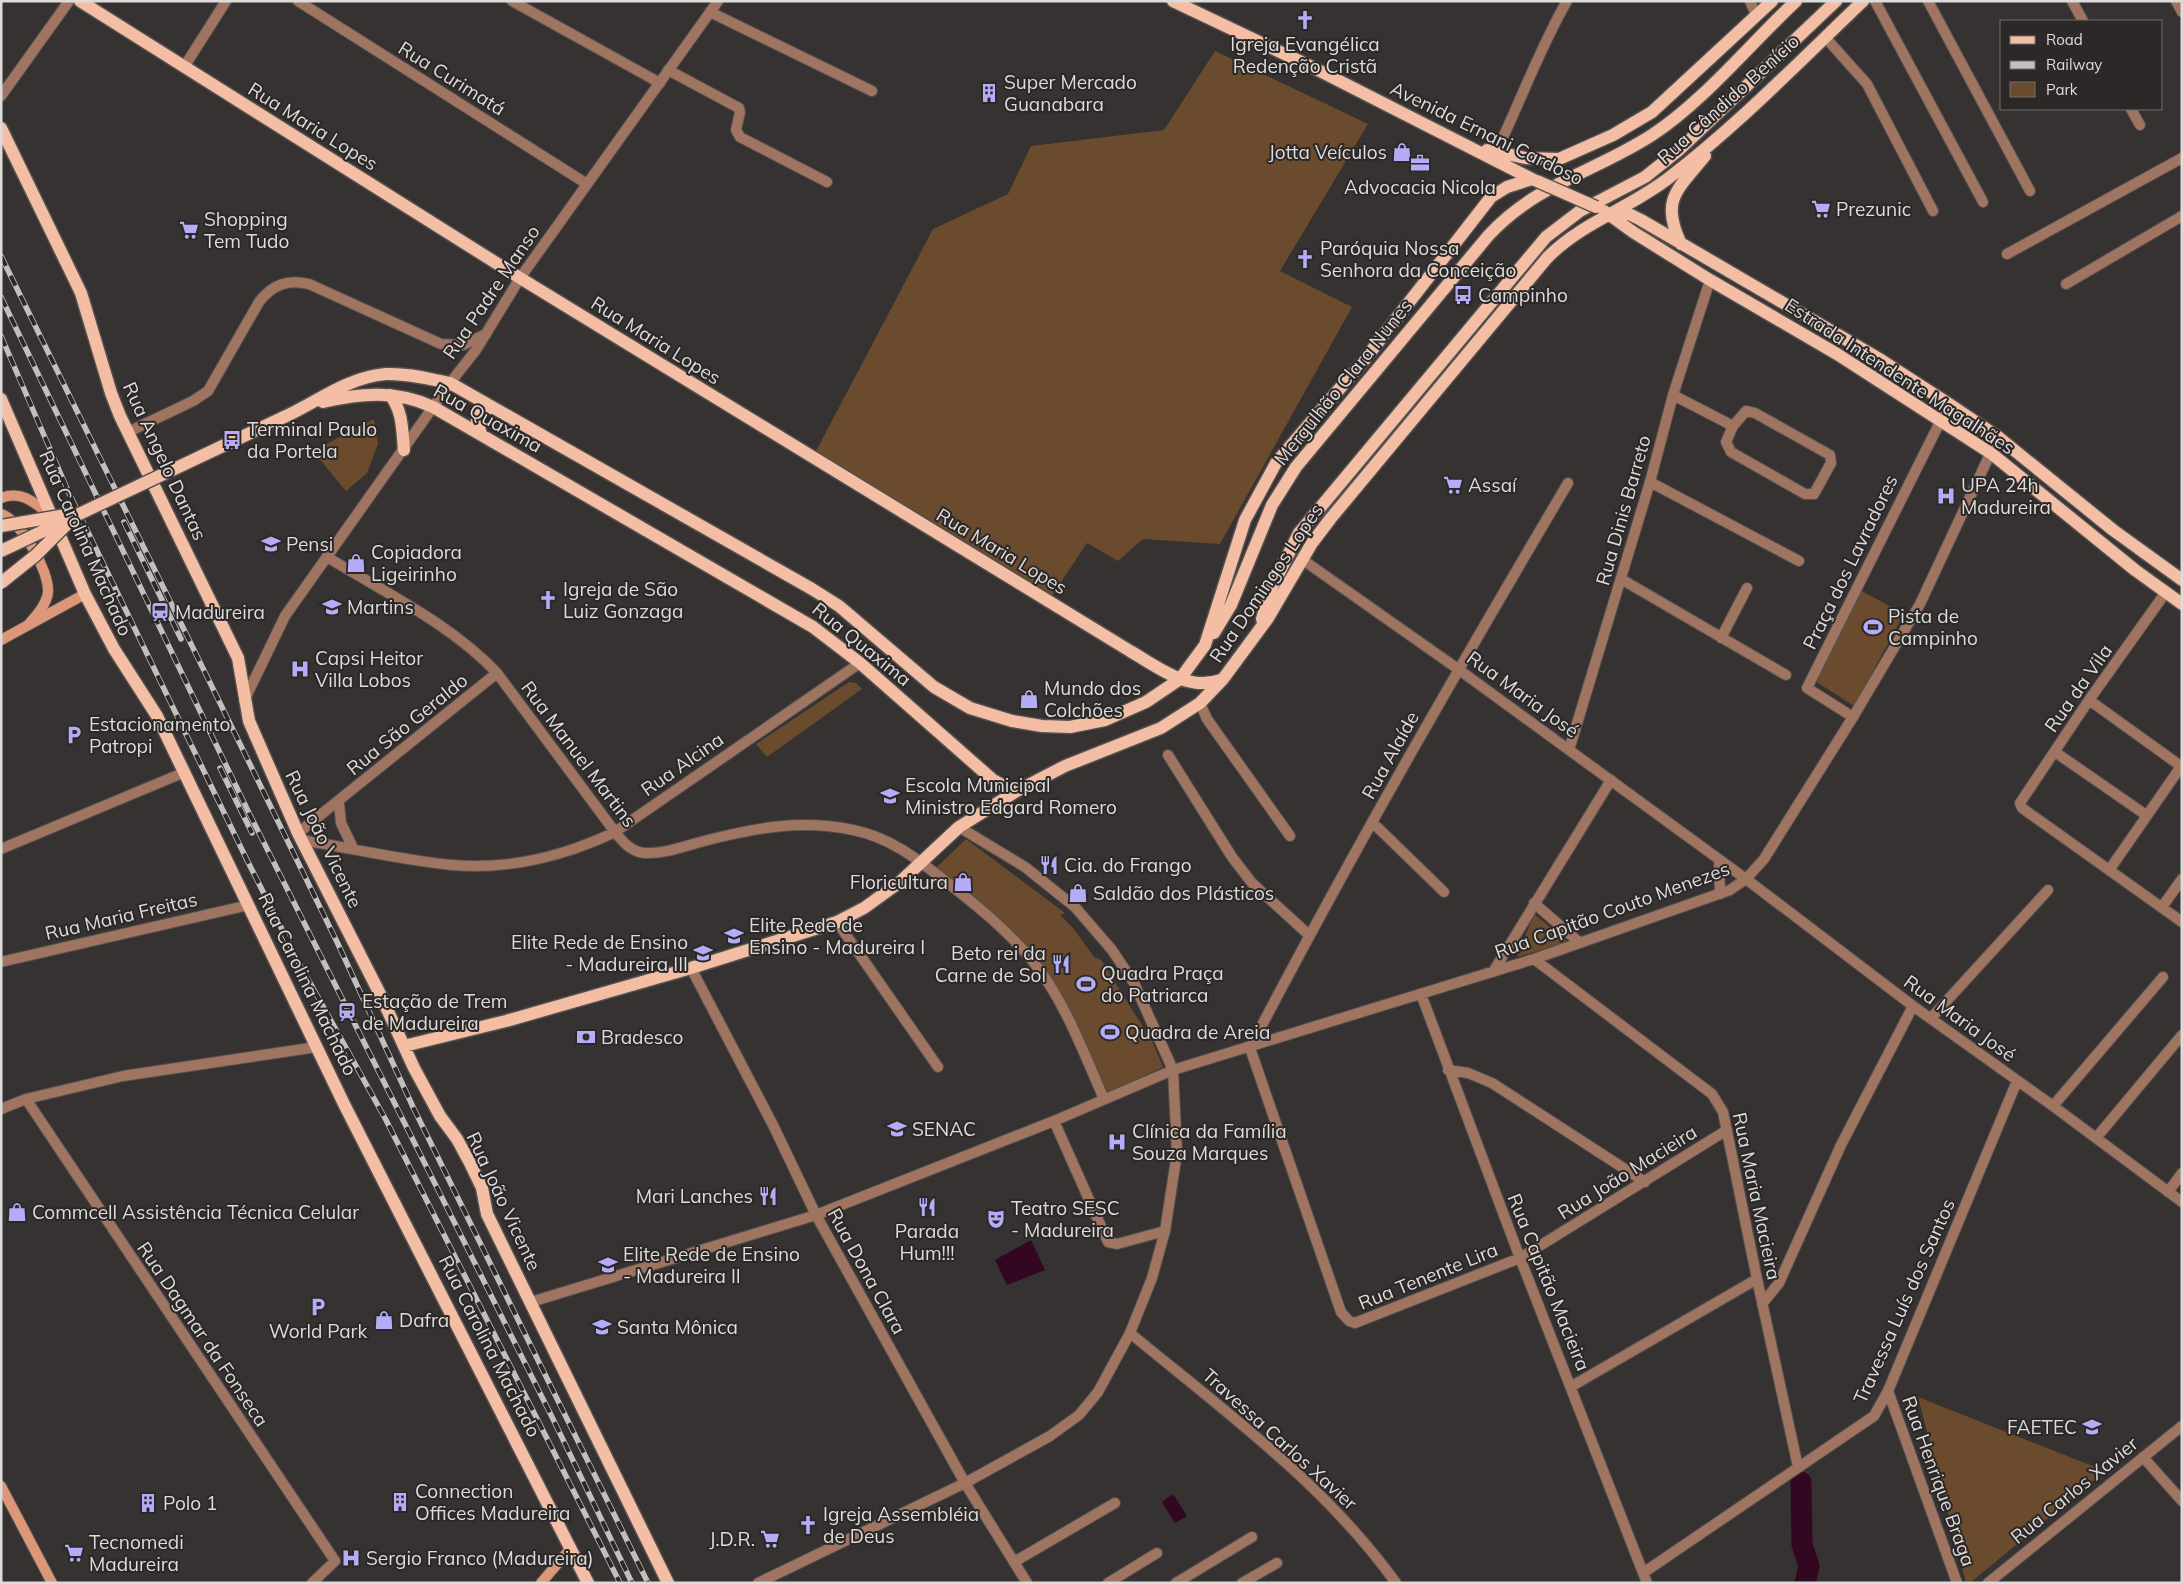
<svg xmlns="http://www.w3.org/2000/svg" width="2183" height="1584" font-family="Mulish,sans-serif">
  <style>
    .green { fill: #6a4b2d }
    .water { fill: #330622 }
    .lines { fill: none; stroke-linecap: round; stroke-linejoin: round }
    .river { stroke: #330622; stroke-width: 21 }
    .minor-casing { stroke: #535050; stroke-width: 12 }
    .tertiary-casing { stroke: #535050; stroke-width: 12 }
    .secondary-casing { stroke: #535050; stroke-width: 12 }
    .primary-casing { stroke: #535050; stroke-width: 15 }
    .minor { stroke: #9f7460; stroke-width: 10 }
    .tertiary { stroke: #9f7460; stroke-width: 10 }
    .secondary { stroke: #dc9778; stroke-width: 10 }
    .primary { stroke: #f4bea5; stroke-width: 12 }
    .rail-casing { stroke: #c2bfbf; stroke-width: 5.5 }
    .rail { stroke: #2b2827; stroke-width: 4; stroke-dasharray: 11; stroke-linecap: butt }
    .primary-bridge-casing { stroke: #535050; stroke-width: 15; stroke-linecap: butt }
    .primary-bridge { stroke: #f4bea5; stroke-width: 12 }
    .labels { text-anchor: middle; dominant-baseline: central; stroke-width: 4; stroke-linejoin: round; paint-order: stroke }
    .poi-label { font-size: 19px; fill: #dedbdb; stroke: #2b2827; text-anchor: start }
    .street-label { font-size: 19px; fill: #dedbdb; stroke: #2b2827 }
  </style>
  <rect width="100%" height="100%" fill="#353231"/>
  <path class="green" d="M1215 51 1368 124 1280 271 1352 307 1220 544 1143 539 1118 561 1087 543 1051 597 815 453 933 229 1008 194 1031 146 1164 130Z
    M374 419 378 444 367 473 346 491 313 451Z
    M1860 590 1904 614 1854 706 1815 681Z
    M849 682 856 683 862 689 767 757 756 744Z
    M966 839 1065 913 1060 915 1073 928 1094 957 1101 960 1152 1041 1163 1067 1107 1094 1048 975 935 869Z
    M1534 914 1568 942 1517 957Z
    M1918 1397 2105 1471 1970 1583H1966Z"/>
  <path class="water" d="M1031 1240 1045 1270 1007 1285 995 1260Z
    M1173 1494 1187 1516 1175 1523 1162 1502Z"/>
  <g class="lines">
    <path class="river" d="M1801 1482 1802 1545 1809 1566 1805 1583"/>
    <g class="minor-casing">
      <path id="minor" d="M298 1 587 184
        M512 1 660 83
        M1750 1 1756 15
        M1875 1 1983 202
        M1928 1 2030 191
        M2072 1 2083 21
        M2176 1 2182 12
        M710 12 872 91
        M1825 37 1867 84 1933 211
        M184 67 226 1
        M668 70 739 108 740 112 736 130 740 137 827 182
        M1 96 69 1
        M2131 109 2140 125
        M1504 135C1525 90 1542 44 1567 1
        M2007 254 2182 158
        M2066 284 2182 216
        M1673 395 1733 426
        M1746 411 1755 413 1830 455 1831 463 1814 494H1805L1731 452 1726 442 1733 426Z
        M128 432 193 401 208 391 259 302C272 285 287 279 309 284L441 344 463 345 486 334
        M1650 482 1799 561
        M1568 483C1458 669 1350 856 1250 1048L1341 1312 1349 1321 1355 1323 1520 1258 1727 1130
        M327 557C384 592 451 624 497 673L615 832C623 842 631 852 645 853 664 854 685 846 704 841 754 828 801 819 853 830 889 837 916 858 944 880 975 904 1006 929 1031 959 1064 999 1083 1051 1104 1099
        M1621 579 1786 675
        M2166 592 2089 700 2020 803 2022 808 2182 922
        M1721 638 1747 588
        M2089 700 2182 767
        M1200 703 1207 719 1290 836
        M1853 717 1807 688 1949 404
        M1569 750 1650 482 1673 395 1710 280
        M2055 752 2146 815
        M1168 755 1232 857 1252 883 1309 935
        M339 803 341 823 353 848
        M1372 822 1444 892
        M298 833 497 673
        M301 840C351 848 401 860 452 865 508 870 565 856 615 832L860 663
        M2110 869 2182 765
        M1534 903 1579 942
        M2162 907 2182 879
        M837 922 938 1067
        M1534 959 1712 1094 1723 1112 1757 1279 1798 1467
        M1493 972 1611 780
        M1421 994 1520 1258 1647 1583
        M1931 1018 2048 890
        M1448 1070 1468 1073 1492 1083 1645 1182
        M2053 1106 2163 977
        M1054 1121 1108 1242 1117 1244 1165 1231
        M2096 1138 2182 1035
        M2168 1192 2182 1173
        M531 1302 816 1215 1054 1121 1173 1070 1534 959 1730 890 1746 879 1913 1006 2053 1106 2182 1202
        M1762 1304 1779 1283 1841 1145 1913 1006
        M1130 1333C1223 1410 1325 1484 1396 1583
        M1572 1386 1757 1279
        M1888 1391 1957 1583
        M2143 1457 2182 1501
        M1014 1562 1115 1503
        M1643 1573 1874 1416 1888 1391 2017 1081
        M1108 1583 1157 1553
        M1176 1583 1252 1537
        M1242 1583 1277 1563"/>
    </g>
    <g class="tertiary-casing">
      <path id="tertiary" d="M1303 560 1458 669 1746 879 1764 859 1853 717 1920 604 1998 437
        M244 701 285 616 450 383 476 350 520 278 718 1
        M1 849 185 772
        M1719 860 1720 894
        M1 962 249 905
        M691 968 773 1125 816 1215 965 1483 1027 1583
        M26 1099 335 1561 312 1583
        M1 1109 26 1099 123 1076 317 1047
        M758 1583 965 1483 1050 1436 1079 1415 1098 1392 1130 1333 1152 1278 1165 1231 1177 1153 1173 1070 1134 983 1112 950 1075 907 1025 867 959 827
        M1988 1583 2182 1426"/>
    </g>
    <g class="secondary-casing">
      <path id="secondary" d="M1 498C22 490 35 503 50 515
        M1 514C21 521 49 570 48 592 47 604 36 616 28 625
        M1 640 85 594
        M1 1486 52 1583
        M541 1583 571 1548"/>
    </g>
    <g class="primary-casing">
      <path id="primary" d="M80 1 520 278 1130 651C1158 667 1188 692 1221 680
        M1173 1 1314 68 1534 180
        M1 128 81 293 111 393 120 416 238 658 249 721 298 833 380 994 414 1068 440 1116 457 1139 470 1163 482 1188 487 1214 668 1583
        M1487 150 1525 158 1559 159 1613 135 1652 112 1772 1
        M1604 211 1633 232 1710 280 1837 354 1992 454 2135 570 2182 604
        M1612 214H1629L1641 220 1881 360 1949 404 1998 437 2113 530 2182 580
        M1681 244C1660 200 1677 190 1705 156
        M390 395C403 411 402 430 404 450
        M1 399 85 594 114 649 157 716 344 1104 588 1583
        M323 402C361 393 397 390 433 407L813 627 860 663 993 780 1015 792
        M284 417C317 402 348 377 386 374 407 373 429 379 450 383L812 589 839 606 934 687 970 708 1012 721 1042 726 1070 727 1105 720 1146 702 1180 679 1205 645 1245 520 1276 463 1365 359 1491 197 1507 187 1532 179
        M481 434 477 420 482 411 490 407
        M1262 619 1270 591 1299 533 1546 237 1580 211 1645 177 1679 150 1836 1
        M1214 633 1231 605 1272 505 1296 467 1488 236C1537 183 1595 172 1652 135 1703 102 1751 43 1796 1
        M404 1046 506 1021 691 968 837 922 864 908 900 882 959 827 1015 792 1065 766 1161 728 1200 703 1223 679 1268 618 1312 543 1331 518 1547 258C1582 222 1631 208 1670 177 1739 124 1800 61 1863 1"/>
    </g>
    <use href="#minor" class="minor"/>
    <use href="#tertiary" class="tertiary"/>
    <use href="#secondary" class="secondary"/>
    <use href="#primary" class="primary"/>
    <g class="rail-casing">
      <path id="rail" d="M1 256 338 944 413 1107 648 1583
        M1 297 248 811 553 1419 632 1583
        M1 336 69 493 247 860 299 963 386 1120 620 1583
        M124 522 181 639
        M220 768 252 833"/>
    </g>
    <use href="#rail" class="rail"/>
    <g class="primary-bridge-casing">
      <path id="primary-bridge" d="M1537 181 1596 207
        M1 526 66 515
        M1 551 284 417
        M1 583 36 555 70 521"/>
    </g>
    <use href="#primary-bridge" class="primary-bridge"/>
  </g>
  <defs>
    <g id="church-bare" transform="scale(1.5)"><path d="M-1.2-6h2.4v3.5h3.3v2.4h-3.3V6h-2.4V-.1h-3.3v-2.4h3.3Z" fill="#b5acf8" stroke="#2b2827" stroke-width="2.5" paint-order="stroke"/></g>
    <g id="building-bare" transform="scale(1.5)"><path d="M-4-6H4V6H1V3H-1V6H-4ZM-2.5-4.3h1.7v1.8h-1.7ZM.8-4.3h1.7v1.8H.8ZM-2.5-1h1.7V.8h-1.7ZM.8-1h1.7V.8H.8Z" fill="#b5acf8" stroke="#2b2827" stroke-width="2.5" paint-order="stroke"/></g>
    <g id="shop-bare" transform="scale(1.5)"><path d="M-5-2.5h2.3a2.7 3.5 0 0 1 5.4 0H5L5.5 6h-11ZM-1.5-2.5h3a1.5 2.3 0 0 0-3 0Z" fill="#b5acf8" stroke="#2b2827" stroke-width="2.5" paint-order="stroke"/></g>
    <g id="office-bare" transform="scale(1.5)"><path d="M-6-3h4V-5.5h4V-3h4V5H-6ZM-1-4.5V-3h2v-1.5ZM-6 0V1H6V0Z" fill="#b5acf8" stroke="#2b2827" stroke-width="2.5" paint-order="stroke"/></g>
    <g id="supermarket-bare" transform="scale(1.5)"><path d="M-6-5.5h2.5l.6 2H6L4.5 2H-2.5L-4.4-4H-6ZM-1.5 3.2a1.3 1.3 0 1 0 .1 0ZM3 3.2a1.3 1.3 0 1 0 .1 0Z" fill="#b5acf8" stroke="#2b2827" stroke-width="2.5" paint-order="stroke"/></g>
    <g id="bus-bare" transform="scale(1.5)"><path d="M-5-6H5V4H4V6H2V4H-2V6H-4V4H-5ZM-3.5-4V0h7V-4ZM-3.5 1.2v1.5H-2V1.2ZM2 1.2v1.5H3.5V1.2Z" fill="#b5acf8" stroke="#2b2827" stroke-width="2.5" paint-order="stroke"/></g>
    <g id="hospital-bare" transform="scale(1.5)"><path d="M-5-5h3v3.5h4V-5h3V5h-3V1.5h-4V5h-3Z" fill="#b5acf8" stroke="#2b2827" stroke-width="2.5" paint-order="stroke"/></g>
    <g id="school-bare" transform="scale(1.5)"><path d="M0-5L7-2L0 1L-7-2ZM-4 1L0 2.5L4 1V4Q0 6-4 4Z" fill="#b5acf8" stroke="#2b2827" stroke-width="2.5" paint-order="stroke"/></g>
    <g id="station-bare" transform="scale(1.5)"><path d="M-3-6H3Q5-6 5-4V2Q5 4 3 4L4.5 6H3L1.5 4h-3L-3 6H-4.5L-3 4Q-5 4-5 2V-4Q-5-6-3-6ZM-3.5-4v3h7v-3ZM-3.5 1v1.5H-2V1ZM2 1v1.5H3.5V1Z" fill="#b5acf8" stroke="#2b2827" stroke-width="2.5" paint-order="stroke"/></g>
    <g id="stadium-bare" transform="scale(1.5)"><path d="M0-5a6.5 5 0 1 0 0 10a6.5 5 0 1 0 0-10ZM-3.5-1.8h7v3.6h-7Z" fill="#b5acf8" stroke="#2b2827" stroke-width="2.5" paint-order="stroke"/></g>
    <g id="parking-bare" transform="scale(1.5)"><path d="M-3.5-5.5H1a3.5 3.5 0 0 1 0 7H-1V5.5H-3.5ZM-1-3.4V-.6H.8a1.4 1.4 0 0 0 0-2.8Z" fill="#b5acf8" stroke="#2b2827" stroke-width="2.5" paint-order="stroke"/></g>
    <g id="restaurant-bare" transform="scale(1.5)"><path d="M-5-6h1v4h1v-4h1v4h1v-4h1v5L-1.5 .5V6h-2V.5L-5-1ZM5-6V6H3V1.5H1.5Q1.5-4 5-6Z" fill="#b5acf8" stroke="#2b2827" stroke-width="2.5" paint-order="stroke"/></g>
    <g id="bank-bare" transform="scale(1.5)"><path d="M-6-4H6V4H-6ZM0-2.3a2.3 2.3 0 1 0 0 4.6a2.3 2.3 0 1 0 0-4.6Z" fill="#b5acf8" stroke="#2b2827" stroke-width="2.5" paint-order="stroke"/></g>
    <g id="theatre-bare" transform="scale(1.5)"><path d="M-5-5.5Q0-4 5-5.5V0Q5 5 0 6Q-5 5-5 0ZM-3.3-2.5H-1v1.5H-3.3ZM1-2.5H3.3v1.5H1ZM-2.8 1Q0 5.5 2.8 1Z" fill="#b5acf8" stroke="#2b2827" stroke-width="2.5" paint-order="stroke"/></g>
    <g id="university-bare" transform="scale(1.5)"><path d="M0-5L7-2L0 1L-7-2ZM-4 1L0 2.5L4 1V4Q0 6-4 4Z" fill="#b5acf8" stroke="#2b2827" stroke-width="2.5" paint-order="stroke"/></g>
  </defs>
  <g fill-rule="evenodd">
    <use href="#church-bare" x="1305" y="20"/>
    <use href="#building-bare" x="989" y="93"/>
    <use href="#shop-bare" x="1402" y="152"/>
    <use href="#office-bare" x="1420" y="163"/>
    <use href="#supermarket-bare" x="1821" y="209"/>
    <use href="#supermarket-bare" x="189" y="230"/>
    <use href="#church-bare" x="1305" y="259"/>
    <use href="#bus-bare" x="1463" y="295"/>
    <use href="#bus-bare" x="232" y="440"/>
    <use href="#supermarket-bare" x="1453" y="485"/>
    <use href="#hospital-bare" x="1946" y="496"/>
    <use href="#school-bare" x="271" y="544"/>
    <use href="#shop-bare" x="356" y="563"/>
    <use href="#church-bare" x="548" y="600"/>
    <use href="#school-bare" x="332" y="607"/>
    <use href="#station-bare" x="160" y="612"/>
    <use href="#stadium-bare" x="1873" y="627"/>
    <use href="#hospital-bare" x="300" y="669"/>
    <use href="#shop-bare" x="1029" y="699"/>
    <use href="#parking-bare" x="74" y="735"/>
    <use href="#school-bare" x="890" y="796"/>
    <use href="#restaurant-bare" x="1049" y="865"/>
    <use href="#shop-bare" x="963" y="882"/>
    <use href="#shop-bare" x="1078" y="893"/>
    <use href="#school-bare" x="734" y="936"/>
    <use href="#school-bare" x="703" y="953"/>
    <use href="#restaurant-bare" x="1061" y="964"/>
    <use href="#stadium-bare" x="1086" y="984"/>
    <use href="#station-bare" x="347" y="1012"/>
    <use href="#stadium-bare" x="1110" y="1032"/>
    <use href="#bank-bare" x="586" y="1037"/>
    <use href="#school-bare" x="897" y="1129"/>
    <use href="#hospital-bare" x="1117" y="1142"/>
    <use href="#restaurant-bare" x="768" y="1196"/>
    <use href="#restaurant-bare" x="927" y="1207"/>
    <use href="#shop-bare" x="17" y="1212"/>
    <use href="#theatre-bare" x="996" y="1219"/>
    <use href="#school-bare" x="608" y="1265"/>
    <use href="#parking-bare" x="318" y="1307"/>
    <use href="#shop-bare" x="384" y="1320"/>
    <use href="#school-bare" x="602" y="1327"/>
    <use href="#university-bare" x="2092" y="1427"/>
    <use href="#building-bare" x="400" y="1502"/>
    <use href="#building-bare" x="148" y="1503"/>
    <use href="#church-bare" x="808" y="1525"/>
    <use href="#supermarket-bare" x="770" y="1539"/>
    <use href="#supermarket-bare" x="74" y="1553"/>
    <use href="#hospital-bare" x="351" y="1558"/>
  </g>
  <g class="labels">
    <g class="poi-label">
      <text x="1305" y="44" text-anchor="middle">Igreja Evangélica<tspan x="1305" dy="22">Redenção Cristã</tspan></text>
      <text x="1004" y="82">Super Mercado<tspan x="1004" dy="22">Guanabara</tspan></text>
      <text x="1387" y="152" text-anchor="end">Jotta Veículos</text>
      <text x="1420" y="187" text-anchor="middle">Advocacia Nicola</text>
      <text x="1836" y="209">Prezunic</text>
      <text x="204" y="219">Shopping<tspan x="204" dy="22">Tem Tudo</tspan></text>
      <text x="1320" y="248">Paróquia Nossa<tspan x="1320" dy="22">Senhora da Conceição</tspan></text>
      <text x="1478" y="295">Campinho</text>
      <text x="247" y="429">Terminal Paulo<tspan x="247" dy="22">da Portela</tspan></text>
      <text x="1468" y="485">Assaí</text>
      <text x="1961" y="485">UPA 24h<tspan x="1961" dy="22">Madureira</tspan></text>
      <text x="286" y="544">Pensi</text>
      <text x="371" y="552">Copiadora<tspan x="371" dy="22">Ligeirinho</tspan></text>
      <text x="563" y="589">Igreja de São<tspan x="563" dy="22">Luiz Gonzaga</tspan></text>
      <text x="347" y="607">Martins</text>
      <text x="175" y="612">Madureira</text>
      <text x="1888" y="616">Pista de<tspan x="1888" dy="22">Campinho</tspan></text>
      <text x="315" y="658">Capsi Heitor<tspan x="315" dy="22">Villa Lobos</tspan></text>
      <text x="1044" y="688">Mundo dos<tspan x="1044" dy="22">Colchões</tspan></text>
      <text x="89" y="724">Estacionamento<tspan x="89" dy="22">Patropi</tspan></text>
      <text x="905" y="785">Escola Municipal<tspan x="905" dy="22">Ministro Edgard Romero</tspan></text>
      <text x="1064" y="865">Cia. do Frango</text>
      <text x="948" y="882" text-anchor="end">Floricultura</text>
      <text x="1093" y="893">Saldão dos Plásticos</text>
      <text x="749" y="925">Elite Rede de<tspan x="749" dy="22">Ensino - Madureira I</tspan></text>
      <text x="688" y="942" text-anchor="end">Elite Rede de Ensino<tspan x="688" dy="22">- Madureira III</tspan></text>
      <text x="1046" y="953" text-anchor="end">Beto rei da<tspan x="1046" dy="22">Carne de Sol</tspan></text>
      <text x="1101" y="973">Quadra Praça<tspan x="1101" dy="22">do Patriarca</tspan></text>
      <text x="362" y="1001">Estação de Trem<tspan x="362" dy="22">de Madureira</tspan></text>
      <text x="1125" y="1032">Quadra de Areia</text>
      <text x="601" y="1037">Bradesco</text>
      <text x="912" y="1129">SENAC</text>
      <text x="1132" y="1131">Clínica da Família<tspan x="1132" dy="22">Souza Marques</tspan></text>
      <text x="753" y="1196" text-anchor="end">Mari Lanches</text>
      <text x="1011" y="1208">Teatro SESC<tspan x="1011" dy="22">- Madureira</tspan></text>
      <text x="32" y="1212">Commcell Assistência Técnica Celular</text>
      <text x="927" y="1231" text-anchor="middle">Parada<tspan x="927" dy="22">Hum!!!</tspan></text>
      <text x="623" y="1254">Elite Rede de Ensino<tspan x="623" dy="22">- Madureira II</tspan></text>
      <text x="399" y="1320">Dafra</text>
      <text x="617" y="1327">Santa Mônica</text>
      <text x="318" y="1331" text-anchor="middle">World Park</text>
      <text x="2077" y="1427" text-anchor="end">FAETEC</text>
      <text x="415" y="1491">Connection<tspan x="415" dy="22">Offices Madureira</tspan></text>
      <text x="163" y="1503">Polo 1</text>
      <text x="823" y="1514">Igreja Assembléia<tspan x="823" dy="22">de Deus</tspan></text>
      <text x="755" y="1539" text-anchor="end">J.D.R.</text>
      <text x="89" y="1542">Tecnomedi<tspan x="89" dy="22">Madureira</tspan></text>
      <text x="366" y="1558">Sergio Franco (Madureira)</text>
    </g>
    <g class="street-label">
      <text transform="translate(452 78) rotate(32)">Rua Curimatá</text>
      <text transform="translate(1728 99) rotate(-42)">Rua Cândido Benício</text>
      <text transform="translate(313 126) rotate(32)">Rua Maria Lopes</text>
      <text transform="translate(1487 133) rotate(26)">Avenida Ernani Cardoso</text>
      <text transform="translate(491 292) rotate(-56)">Rua Padre Manso</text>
      <text transform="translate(656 340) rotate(32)">Rua Maria Lopes</text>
      <text transform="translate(1900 376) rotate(33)">Estrada Intendente Magalhães</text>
      <text transform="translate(1343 382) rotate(-51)">Mergulhão Clara Nunes</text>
      <text transform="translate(488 418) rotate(29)">Rua Quaxima</text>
      <text transform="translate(165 461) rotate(65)">Rua Angelo Dantas</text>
      <text transform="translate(1623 510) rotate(-74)">Rua Dinis Barreto</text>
      <text transform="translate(86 543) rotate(66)">Rua Carolina Machado</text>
      <text transform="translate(1002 551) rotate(31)">Rua Maria Lopes</text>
      <text transform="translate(1850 562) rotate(-64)">Praça dos Lavradores</text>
      <text transform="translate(1266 583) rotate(-56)">Rua Domingos Lopes</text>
      <text transform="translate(862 644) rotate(39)">Rua Quaxima</text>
      <text transform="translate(2078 688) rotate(-55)">Rua da Vila</text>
      <text transform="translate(1523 694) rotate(36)">Rua Maria José</text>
      <text transform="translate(407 724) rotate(-39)">Rua São Geraldo</text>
      <text transform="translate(579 754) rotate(53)">Rua Manuel Martins</text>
      <text transform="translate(1390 755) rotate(-61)">Rua Alaíde</text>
      <text transform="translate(682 764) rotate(-35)">Rua Alcina</text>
      <text transform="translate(324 839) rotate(64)">Rua João Vicente</text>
      <text transform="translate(1612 910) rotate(-20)">Rua Capitão Couto Menezes</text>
      <text transform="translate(121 916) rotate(-13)">Rua Maria Freitas</text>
      <text transform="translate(308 984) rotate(64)">Rua Carolina Machado</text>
      <text transform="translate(1960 1018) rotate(36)">Rua Maria José</text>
      <text transform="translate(1627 1172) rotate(-32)">Rua João Macieira</text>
      <text transform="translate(1757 1196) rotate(78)">Rua Maria Macieira</text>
      <text transform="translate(504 1201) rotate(65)">Rua João Vicente</text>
      <text transform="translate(867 1271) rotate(61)">Rua Dona Clara</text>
      <text transform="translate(1428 1276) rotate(-22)">Rua Tenente Lira</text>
      <text transform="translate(1549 1282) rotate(68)">Rua Capitão Macieira</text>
      <text transform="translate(1904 1301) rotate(-66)">Travessa Luís dos Santos</text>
      <text transform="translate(203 1334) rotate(56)">Rua Dagmar da Fonseca</text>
      <text transform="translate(490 1346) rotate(63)">Rua Carolina Machado</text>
      <text transform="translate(1280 1439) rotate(42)">Travessa Carlos Xavier</text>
      <text transform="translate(1939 1481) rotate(70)">Rua Henrique Braga</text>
      <text transform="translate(2074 1490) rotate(-39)">Rua Carlos Xavier</text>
    </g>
  </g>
  <rect width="2183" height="1584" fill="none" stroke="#dedbdb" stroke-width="5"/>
  <rect x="2000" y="20" width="162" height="90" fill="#2b2827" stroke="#73706f"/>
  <rect x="2010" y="36" width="25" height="8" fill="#f4bea5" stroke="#73706f"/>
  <text x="2046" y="45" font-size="15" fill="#dedbdb">Road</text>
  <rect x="2010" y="61" width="25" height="8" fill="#c2bfbf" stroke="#73706f"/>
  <text x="2046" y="70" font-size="15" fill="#dedbdb">Railway</text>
  <rect x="2010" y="82" width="25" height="15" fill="#6a4b2d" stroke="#73706f"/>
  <text x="2046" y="95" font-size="15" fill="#dedbdb">Park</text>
</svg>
